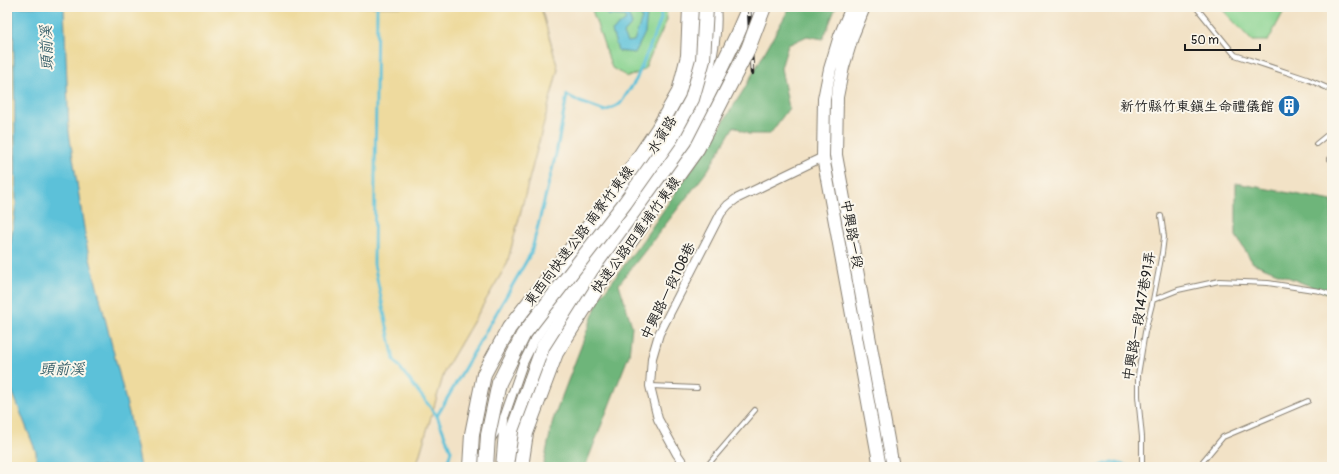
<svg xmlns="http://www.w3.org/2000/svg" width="1339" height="474" font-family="Pangolin,'LXGW WenKai TC',sans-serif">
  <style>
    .green { fill: #89d390; stroke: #527856 }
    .forest { fill: #6eb57a; stroke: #45684b }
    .sand { fill: #eeda9e; stroke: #857b5d }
    .water { fill: #5bc1d9; stroke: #3c6e7a }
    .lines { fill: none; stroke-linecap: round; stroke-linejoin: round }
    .stream { stroke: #5bc1d9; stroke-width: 3 }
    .service-casing { stroke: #877f71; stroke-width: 6 }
    .minor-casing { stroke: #877f71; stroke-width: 10 }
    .secondary-casing { stroke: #877f71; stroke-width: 14 }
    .trunk-casing { stroke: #877f71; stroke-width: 16 }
    .service { stroke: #fff; stroke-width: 4 }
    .minor { stroke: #fff; stroke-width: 8 }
    .secondary { stroke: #fff; stroke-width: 12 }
    .trunk { stroke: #fff; stroke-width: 14 }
    .rail-casing { stroke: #1c1c1c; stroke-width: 4.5 }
    .rail { stroke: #fbf7ec; stroke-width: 3; stroke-dasharray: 9; stroke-linecap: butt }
    .trunk-bridge-casing { stroke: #877f71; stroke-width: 16; stroke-linecap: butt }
    .trunk-bridge { stroke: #fff; stroke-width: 14 }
    .labels { text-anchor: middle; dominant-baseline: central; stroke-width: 4; stroke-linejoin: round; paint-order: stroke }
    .poi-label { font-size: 14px; fill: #1c1c1c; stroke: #fbf7ec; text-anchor: end }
    .street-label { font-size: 14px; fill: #1c1c1c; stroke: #fbf7ec }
    .water-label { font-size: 15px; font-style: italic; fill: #355e68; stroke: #fbf7ec }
  </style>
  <rect width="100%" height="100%" fill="#fbf7ec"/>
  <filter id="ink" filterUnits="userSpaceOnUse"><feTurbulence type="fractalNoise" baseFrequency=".025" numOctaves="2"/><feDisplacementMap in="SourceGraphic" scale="8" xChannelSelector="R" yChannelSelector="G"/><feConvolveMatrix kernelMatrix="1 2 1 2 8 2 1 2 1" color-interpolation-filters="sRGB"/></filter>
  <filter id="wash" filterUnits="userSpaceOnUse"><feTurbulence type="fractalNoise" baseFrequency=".012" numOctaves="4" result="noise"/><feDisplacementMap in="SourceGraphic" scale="16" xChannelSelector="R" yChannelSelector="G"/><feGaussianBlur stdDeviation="0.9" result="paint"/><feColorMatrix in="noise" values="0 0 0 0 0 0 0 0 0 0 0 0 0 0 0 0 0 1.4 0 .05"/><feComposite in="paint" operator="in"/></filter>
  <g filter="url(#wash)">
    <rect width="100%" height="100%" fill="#f2e2c6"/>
    <path class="green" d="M591 7H666L667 20 644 70 628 77 612 68Z
      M1220 7H1286L1268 41H1252Z"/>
    <path class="forest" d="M790 7H836L823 39 807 36 788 45 781 68 789 108 770 134H748L734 126 708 170 619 284 632 326 629 355 585 467H543L553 420 599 299 643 240 707 147 743 91Z
      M1236 183 1332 201V295L1253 263 1236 236Z"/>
    <path class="sand" d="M7 7H541L558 69 507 264 445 370 416 467H7Z"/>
    <path class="water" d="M13 7H64L69 132 87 247 129 413 140 467H37L36 452 7 378V270L16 204Z
      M605 7H610L611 12 620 10 628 14 632 24 623 34 627 42 634 41 642 18 634 7H642L647 15 645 33 635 53 618 51 612 31 626 20 624 16 607 15Z"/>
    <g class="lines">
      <path class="stream" d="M377 7 374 264 394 360 437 416 451 451 446 467
        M437 416 531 253 556 154 567 95 580 102 605 111 620 104 636 80 661 19 660 7
        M1098 467 1112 462 1132 467"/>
    </g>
  </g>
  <g filter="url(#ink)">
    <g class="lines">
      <g class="service-casing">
        <path id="service" d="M1196 7 1235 55 1307 79 1332 90
          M1316 144 1332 131
          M1330 159H1332
          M1153 300 1178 290 1219 281 1268 283 1320 291 1332 295
          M651 386 697 388
          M706 467 755 410
          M1142 467V437L1138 396V375L1145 332 1153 300 1162 253 1164 237 1161 216
          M1201 467 1203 461 1223 437 1308 401"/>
      </g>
      <g class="minor-casing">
        <path id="minor" d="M690 73 695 59 698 7
          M699 98C711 76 719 31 716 7
          M632 182 649 155
          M491 439 505 415 523 363 534 341 562 299 613 230
          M478 467V463L485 451
          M500 467 504 420
          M686 467 677 454 658 419 650 386 652 358 659 334 721 213 728 205 736 199 823 157"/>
      </g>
      <g class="secondary-casing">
        <path id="secondary" d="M852 7 840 36 830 69 824 99 823 157 880 467
          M864 7 853 34 843 67 837 97 836 155 893 467"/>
      </g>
      <g class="trunk-casing">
        <path id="trunk" d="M470 467 472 434 484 374 509 328 615 193 658 129 679 92 688 56 690 7
          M507 467 512 433 543 347 588 277 686 140 736 37 749 7"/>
      </g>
      <use href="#service" class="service"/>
      <use href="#minor" class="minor"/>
      <use href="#secondary" class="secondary"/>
      <use href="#trunk" class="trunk"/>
      <g class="rail-casing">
        <path id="rail" d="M749 7 752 73"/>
      </g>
      <use href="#rail" class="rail"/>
      <g class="trunk-bridge-casing">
        <path id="trunk-bridge" d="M486 467 488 435 499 383 523 335 625 203 671 138 692 99 703 60 706 7
          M521 467 526 433 556 353 603 279 697 149 748 49 764 7"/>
      </g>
      <use href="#trunk-bridge" class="trunk-bridge"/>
    </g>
  </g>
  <defs>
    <g id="building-disc" transform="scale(1.15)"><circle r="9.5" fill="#1f6fb2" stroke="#fbf7ec"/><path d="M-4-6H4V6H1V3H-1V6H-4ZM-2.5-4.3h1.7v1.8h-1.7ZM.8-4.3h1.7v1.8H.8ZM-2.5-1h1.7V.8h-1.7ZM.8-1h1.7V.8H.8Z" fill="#fff"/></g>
  </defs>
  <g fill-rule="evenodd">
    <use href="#building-disc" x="1289" y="106"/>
  </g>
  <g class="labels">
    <g class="poi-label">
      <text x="1274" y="106">新竹縣竹東鎮生命禮儀館</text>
    </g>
    <g class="street-label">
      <text transform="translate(662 135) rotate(-58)">水資路</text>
      <text transform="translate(852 234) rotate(80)">中興路一段</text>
      <text transform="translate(636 235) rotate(-54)">快速公路四重埔竹東線</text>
      <text transform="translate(579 236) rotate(-53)">東西向快速公路 南寮竹東線</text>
      <text transform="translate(668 291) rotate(-64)">中興路一段108巷</text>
      <text transform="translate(1139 316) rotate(-80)">中興路一段147巷91弄</text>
    </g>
    <g class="water-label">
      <text transform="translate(47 48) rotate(-92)">頭前溪</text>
      <text x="62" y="369">頭前溪</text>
    </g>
  </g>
  <rect width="1339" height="474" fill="none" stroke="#fbf7ec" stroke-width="24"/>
  <path d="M1185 44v6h75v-6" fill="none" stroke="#1c1c1c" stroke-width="2"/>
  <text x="1191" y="44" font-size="12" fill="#1c1c1c" stroke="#fbf7ec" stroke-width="3" paint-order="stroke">50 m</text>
</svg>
